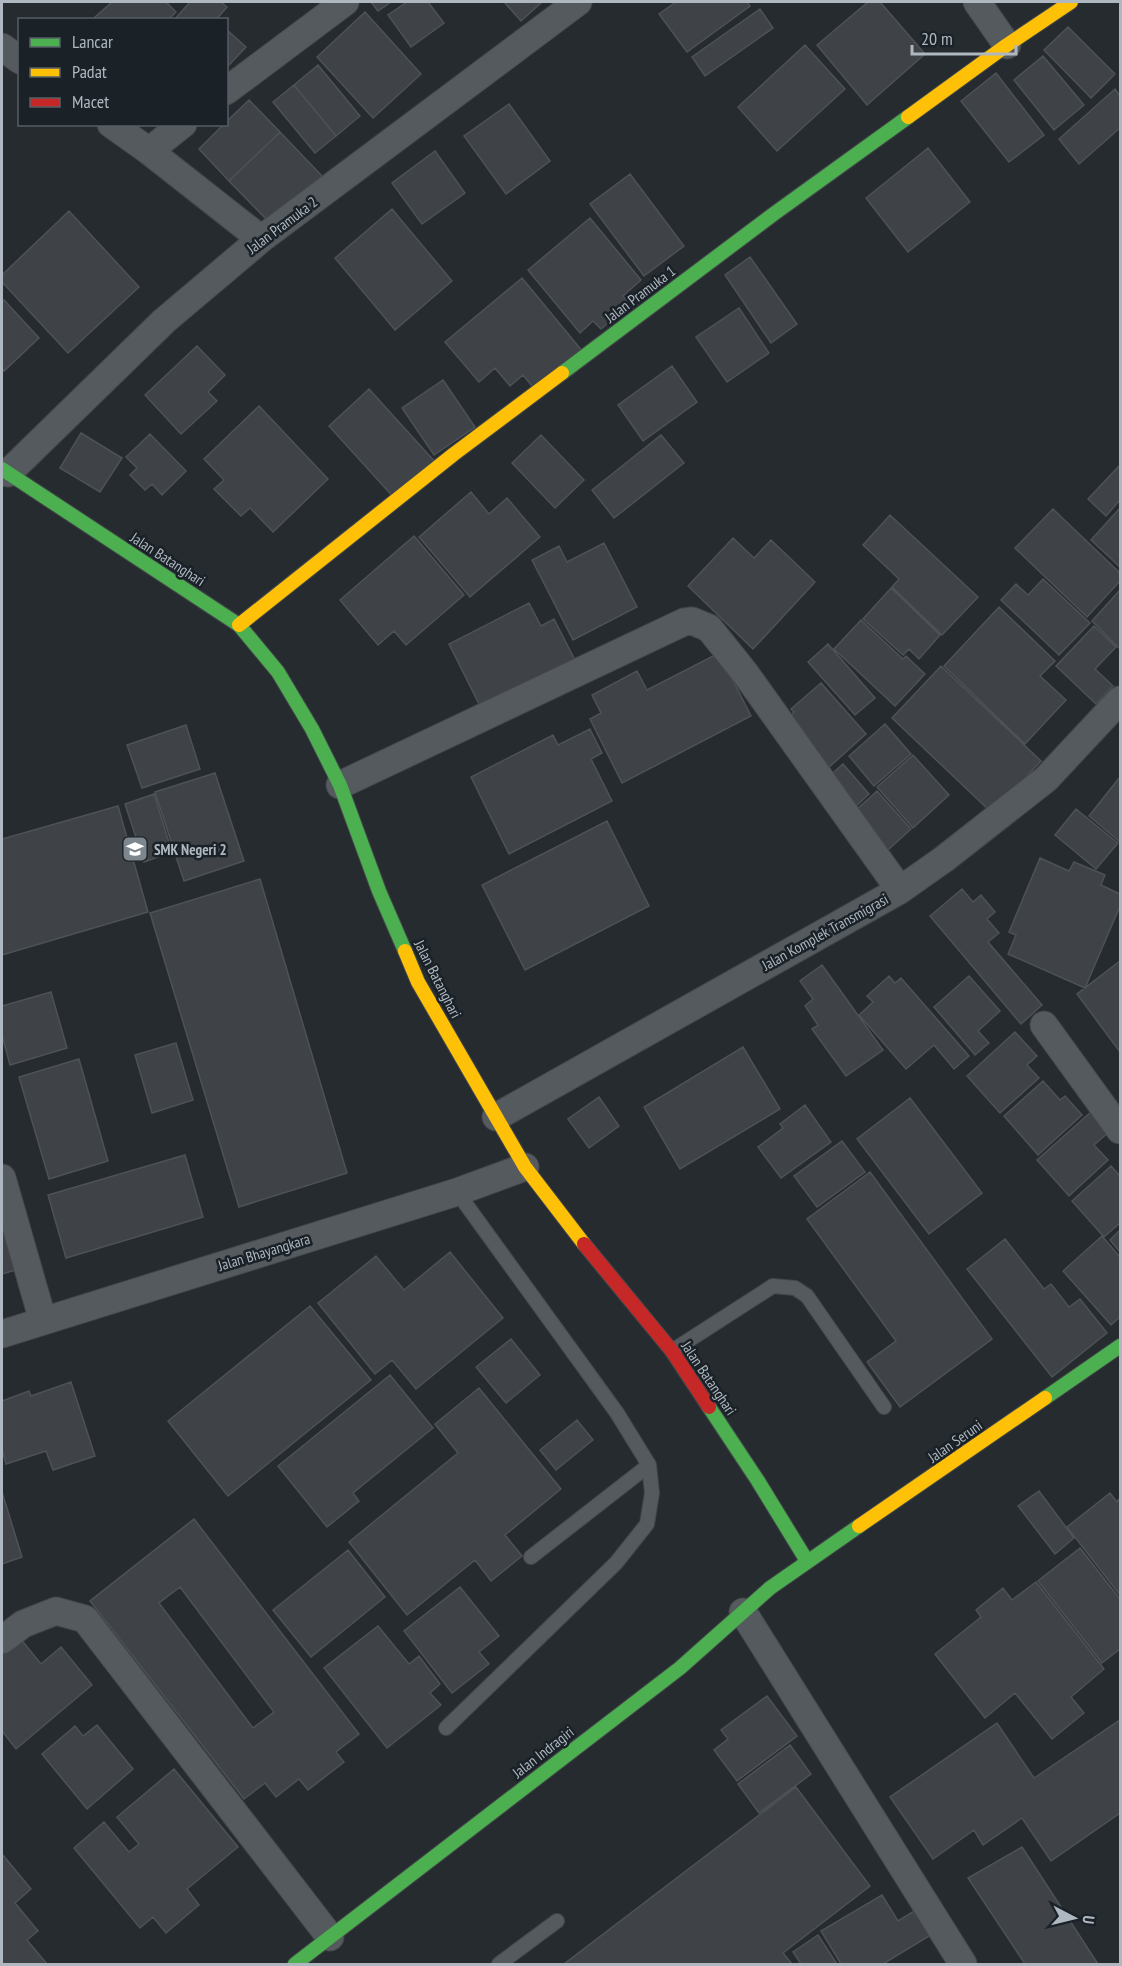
<svg xmlns="http://www.w3.org/2000/svg" width="1122" height="1966" font-family="'PT Sans Narrow',sans-serif">
  <style>
    .building { fill: #3f4347; stroke: #4d5257; stroke-width: 1.5; fill-rule: evenodd }
    .lines { fill: none; stroke-linecap: round; stroke-linejoin: round }
    .lane-casing { stroke: #43474a; stroke-width: 16 }
    .street-casing { stroke: #43474a; stroke-width: 29 }
    .fast-casing { stroke: #43474a; stroke-width: 16 }
    .slow-casing { stroke: #43474a; stroke-width: 16 }
    .jam-casing { stroke: #43474a; stroke-width: 16 }
    .lane { stroke: #555a5e; stroke-width: 14 }
    .street { stroke: #555a5e; stroke-width: 27 }
    .fast { stroke: #4caf50; stroke-width: 14 }
    .slow { stroke: #ffc107; stroke-width: 14 }
    .jam { stroke: #c62828; stroke-width: 14 }
    .labels { text-anchor: middle; dominant-baseline: central; stroke-width: 5; stroke-linejoin: round; paint-order: stroke }
    .street-label { font-size: 15px; fill: #afb8c1; stroke: #1a2228 }
    .poi-label { font-size: 15px; font-weight: bold; fill: #afb8c1; stroke: #1a2228; text-anchor: start }
  </style>
  <rect width="100%" height="100%" fill="#262b2f"/>
  <path class="building" d="M112 2H166L176 12 168 20H95L94 18Z
    M190 2H221L227 7 216 20H174Z
    M371 2H391L378 11Z
    M407 2H428L444 23 411 47 388 15Z
    M504 2H542L521 21Z
    M676 2H747L750 6 687 52 659 14Z
    M868 2H880L925 54 867 105 817 45Z
    M760 9 773 28 705 76 692 57Z
    M365 12 421 74 373 118 317 57Z
    M1068 27 1115 74 1091 98 1044 50Z
    M226 29 246 47 226 68Z
    M805 45 845 89 777 151 738 107Z
    M1043 56 1084 105 1054 130 1014 80Z
    M318 65 360 116 336 136 294 85Z
    M996 73 1044 135 1009 162 961 101Z
    M294 85 336 136 315 153 273 102Z
    M1115 89 1120 96V128L1079 164 1059 139Z
    M249 100 280 132 229 181 199 149 224 124H226V122Z
    M509 104 550 161 506 194 464 136Z
    M280 132 322 176 272 225 229 181Z
    M928 148 970 202 908 252 866 198Z
    M435 151 465 193 422 224 392 183Z
    M630 174 684 246 644 276 590 204Z
    M392 209 452 281 395 330 335 258Z
    M69 211 139 287 68 353 2 282V275Z
    M590 218 641 280 623 296 630 304 601 329 593 321 580 333 528 270Z
    M750 257 797 324 771 343 725 275Z
    M522 278 583 352 536 391 523 375 510 386 495 368 479 382 445 342Z
    M4 300 39 338 4 371 2 368V302Z
    M739 308 769 353 727 382 696 337Z
    M197 346 225 375 208 392 217 401 181 434 145 395Z
    M672 366 697 402 643 441 618 405Z
    M443 380 475 427 434 455 402 408Z
    M369 389 436 463 396 500 329 426Z
    M259 406 328 479 273 532 250 508 241 516 214 489 224 480 204 459Z
    M81 433 122 458 100 492 60 468Z
    M150 434 186 471 162 495 152 484 145 490 130 475 137 468 126 457Z
    M541 435 584 480 555 508 512 463Z
    M661 435 684 463 614 518 592 490Z
    M1120 465V500L1106 516 1088 499Z
    M471 492 489 514 507 498 540 537 470 597 419 537Z
    M1120 508V567L1091 540Z
    M1053 509 1120 573V581L1087 617 1015 548Z
    M890 515 978 597 942 635 892 587 899 579 863 545Z
    M414 536 464 595 406 645 394 631 378 645 340 600Z
    M733 538 754 558 771 540 815 582 753 649 688 586Z
    M604 543 637 607 573 640 532 560 559 546 567 562Z
    M1043 579 1090 623 1059 655 1001 600 1016 584 1028 595Z
    M891 588 940 635 919 659 909 649 903 655 863 619Z
    M1120 590V649L1092 621Z
    M529 603 541 626 554 619 577 664 483 712 449 644Z
    M999 607 1055 661 1040 676 1066 700 1025 744 944 666Z
    M861 620 903 659 906 656 925 674 895 706 834 649Z
    M1094 626 1116 647 1095 669 1113 686 1096 704 1056 666Z
    M828 644 875 698 855 715 808 662Z
    M719 653 751 716 622 783 590 719 601 713 592 695 637 671 647 690Z
    M941 666 1041 761 992 813 892 718Z
    M821 683 866 734 828 768 785 720 794 712 791 709Z
    M885 724 911 754 874 786 849 756Z
    M186 725 200 769 142 788 127 745Z
    M590 729 602 753 591 759 612 801 509 854 471 777 553 735 558 745Z
    M913 755 949 795 913 828 877 787Z
    M843 764 869 794 852 810 825 780Z
    M215 773 244 861 184 881 155 792Z
    M1120 777V842L1089 816Z
    M877 791 911 829 888 850 854 812Z
    M154 794 172 852 144 862 125 804Z
    M118 806 148 912 2 955V839Z
    M1076 809 1118 843 1096 869 1055 835Z
    M607 821 649 906 525 970 482 885Z
    M1040 858 1069 871 1074 862 1105 875 1101 885 1120 894V906L1085 988 1008 954 1016 935 1009 932Z
    M260 879 347 1173 239 1207 150 913Z
    M962 889 973 902 981 895 995 912 987 919 999 933 988 942 1042 1005 1021 1024 930 916Z
    M1120 961V1052L1077 994Z
    M822 965 883 1050 846 1076 812 1029 818 1025 805 1006 813 999 800 981Z
    M889 976 895 983 901 978 969 1056 954 1069 934 1045 906 1069 859 1015 873 1002 867 996Z
    M969 976 1000 1011 978 1031 989 1043 975 1055 934 1007Z
    M51 992 67 1048 10 1065 2 1035V1006Z
    M1015 1032 1037 1056 1027 1065 1039 1078 1000 1113 967 1076Z
    M176 1043 193 1100 152 1113 135 1055Z
    M743 1047 780 1109 680 1169 644 1107Z
    M79 1059 108 1161 49 1179 19 1077Z
    M1043 1081 1060 1100 1065 1096 1082 1115 1038 1155 1004 1116Z
    M599 1097 619 1126 589 1148 568 1119Z
    M910 1098 982 1193 929 1234 857 1139Z
    M805 1105 831 1142 781 1178 758 1147 783 1128 780 1124Z
    M1092 1111 1109 1132 1094 1145 1108 1160 1069 1196 1037 1160Z
    M842 1141 865 1172 817 1207 794 1176Z
    M185 1155 203 1217 66 1258 48 1195Z
    M1111 1166 1120 1176V1223L1104 1237 1072 1201Z
    M870 1172 992 1339 900 1407 867 1362 896 1341 807 1219Z
    M2 1208 19 1269 2 1274Z
    M1120 1230V1252L1110 1240Z
    M1102 1236 1120 1257V1317L1111 1325 1063 1271Z
    M1005 1239 1044 1289 1051 1284 1069 1307 1080 1299 1107 1333 1052 1377 967 1269Z
    M450 1252 503 1318 416 1389 392 1360 375 1374 318 1303 376 1256 404 1290Z
    M310 1306 371 1380 228 1496 168 1421Z
    M511 1339 540 1375 506 1403 476 1367Z
    M390 1375 433 1428 353 1493 359 1501 327 1527 278 1466Z
    M71 1382 95 1456 53 1470 46 1451 6 1464 2 1449V1401L29 1391 31 1396Z
    M479 1388 561 1489 505 1535 522 1556 491 1581 475 1560 407 1615 349 1542 458 1453 435 1424Z
    M577 1420 593 1440 556 1470 540 1450Z
    M1039 1491 1074 1538 1055 1554 1018 1506Z
    M2 1492 22 1557 2 1564Z
    M1110 1493 1117 1502 1120 1498V1595L1067 1527Z
    M194 1519 359 1734 336 1752 344 1762 308 1790 299 1779 276 1797 265 1783 244 1799 90 1601ZM180 1587 274 1712 253 1728 159 1603Z
    M1080 1548 1120 1599V1649L1102 1663 1038 1581Z
    M348 1550 385 1597 311 1657 273 1610Z
    M1036 1582 1104 1669 1071 1697 1084 1713 1052 1739 1015 1693 985 1718 935 1654 981 1617 976 1610 1003 1588 1012 1600Z
    M460 1587 499 1636 479 1652 489 1664 452 1693 404 1631Z
    M378 1626 409 1664 419 1656 440 1684 430 1693 441 1705 387 1748 324 1668Z
    M19 1637 41 1664 61 1647 92 1685 16 1749 2 1731V1652Z
    M767 1696 797 1736 737 1781 714 1750 728 1739 721 1730Z
    M1120 1720V1813L1051 1861 1022 1818 983 1845 974 1830 933 1859 890 1797 997 1723 1034 1778Z
    M97 1725 133 1769 87 1809 42 1754 75 1726 83 1736Z
    M790 1745 811 1774 759 1813 738 1784Z
    M174 1769 238 1847 187 1889 199 1905 166 1933 153 1917 140 1928 74 1848 104 1822 129 1852 139 1844 117 1817Z
    M796 1787 870 1886 783 1953 792 1964H564Z
    M1022 1847 1098 1964H1025L968 1878Z
    M2 1854 31 1889 15 1903 38 1931 27 1940 47 1964H2Z
    M882 1895 898 1921 919 1908 934 1933 883 1964H841L821 1931Z
    M818 1935 837 1964H801L793 1952Z"/>
  <g class="lines">
    <g class="lane-casing">
      <path id="lane" d="M672 1351 773 1286 795 1288 807 1296 884 1407
        M531 1557 649 1465
        M446 1728 616 1563 647 1524 652 1493 649 1465 617 1413 457 1192
        M499 1964 557 1921"/>
    </g>
    <g class="street-casing">
      <path id="street" d="M977 2 1007 45
        M2 47 20 60
        M226 91 345 2
        M111 124 149 151 261 239
        M149 151 183 124
        M8 473 164 321 261 239 578 2
        M340 785 684 622 692 621 709 628 745 673 900 890
        M1044 1025 1120 1130
        M496 1117 900 890 944 859 1046 779 1120 700
        M2 1178 43 1321
        M2 1334 457 1192 525 1167
        M743 1612 963 1964
        M2 1640 23 1624 56 1611 85 1619 330 1937"/>
    </g>
    <g class="fast-casing">
      <path id="fast" d="M562 373 775 213 908 117
        M2 469 239 625 278 672 312 729 340 785 379 891 405 951
        M1045 1398 1120 1346
        M709 1407 758 1481 807 1561
        M295 1964 680 1668 770 1588 859 1526"/>
    </g>
    <g class="slow-casing">
      <path id="slow" d="M908 117 1007 45 1071 2
        M239 625 454 454 562 373
        M405 951 418 982 525 1167 584 1244
        M859 1526 1045 1398"/>
    </g>
    <g class="jam-casing">
      <path id="jam" d="M584 1244 672 1351 709 1407"/>
    </g>
    <use href="#lane" class="lane"/>
    <use href="#street" class="street"/>
    <use href="#fast" class="fast"/>
    <use href="#slow" class="slow"/>
    <use href="#jam" class="jam"/>
  </g>
  <defs>
    <g id="school-square" transform="scale(1.35)"><rect x="-9" y="-9" width="18" height="18" rx="4" fill="#7f878e" stroke="#1a2228"/><path d="M0-5L7-2L0 1L-7-2ZM-4 1L0 2.5L4 1V4Q0 6-4 4Z" fill="#fff"/></g>
  </defs>
  <g fill-rule="evenodd">
    <use href="#school-square" x="135" y="849"/>
  </g>
  <g class="labels">
    <g class="street-label">
      <text transform="translate(282 225) rotate(-37)">Jalan Pramuka 2</text>
      <text transform="translate(640 294) rotate(-37)">Jalan Pramuka 1</text>
      <text transform="translate(168 559) rotate(33)">Jalan Batanghari</text>
      <text transform="translate(825 932) rotate(-29)">Jalan Komplek Transmigrasi</text>
      <text transform="translate(438 979) rotate(63)">Jalan Batanghari</text>
      <text transform="translate(264 1252) rotate(-17)">Jalan Bhayangkara</text>
      <text transform="translate(709 1378) rotate(56)">Jalan Batanghari</text>
      <text transform="translate(955 1441) rotate(-35)">Jalan Seruni</text>
      <text transform="translate(543 1752) rotate(-38)">Jalan Indragiri</text>
    </g>
    <g class="poi-label">
      <text x="154" y="849">SMK Negeri 2</text>
    </g>
  </g>
  <rect width="1122" height="1966" fill="none" stroke="#afb8c1" stroke-width="6"/>
  <rect x="18" y="18" width="210" height="108" fill="#1a2228" stroke="#565e65" stroke-width="1.5"/>
  <rect x="30" y="38" width="30" height="9" fill="#4caf50" stroke="#565e65" stroke-width="1.5"/>
  <text x="72" y="48" font-size="18" fill="#afb8c1">Lancar</text>
  <rect x="30" y="68" width="30" height="9" fill="#ffc107" stroke="#565e65" stroke-width="1.5"/>
  <text x="72" y="78" font-size="18" fill="#afb8c1">Padat</text>
  <rect x="30" y="98" width="30" height="9" fill="#c62828" stroke="#565e65" stroke-width="1.5"/>
  <text x="72" y="108" font-size="18" fill="#afb8c1">Macet</text>
  <g transform="translate(1074 1918) rotate(97)" stroke="#1a2228" stroke-width="4.5" paint-order="stroke">
  <path d="M0-4.5L10 22L0 15L-10 22Z" fill="#afb8c1"/>
  <text y="-9" font-size="16" font-weight="bold" text-anchor="middle" fill="#afb8c1">U</text>
  </g>
  <path d="M912 45v9h104v-9" fill="none" stroke="#afb8c1" stroke-width="3"/>
  <text x="921" y="45" font-size="18" fill="#afb8c1" stroke="#1a2228" stroke-width="4.5" paint-order="stroke">20 m</text>
</svg>
